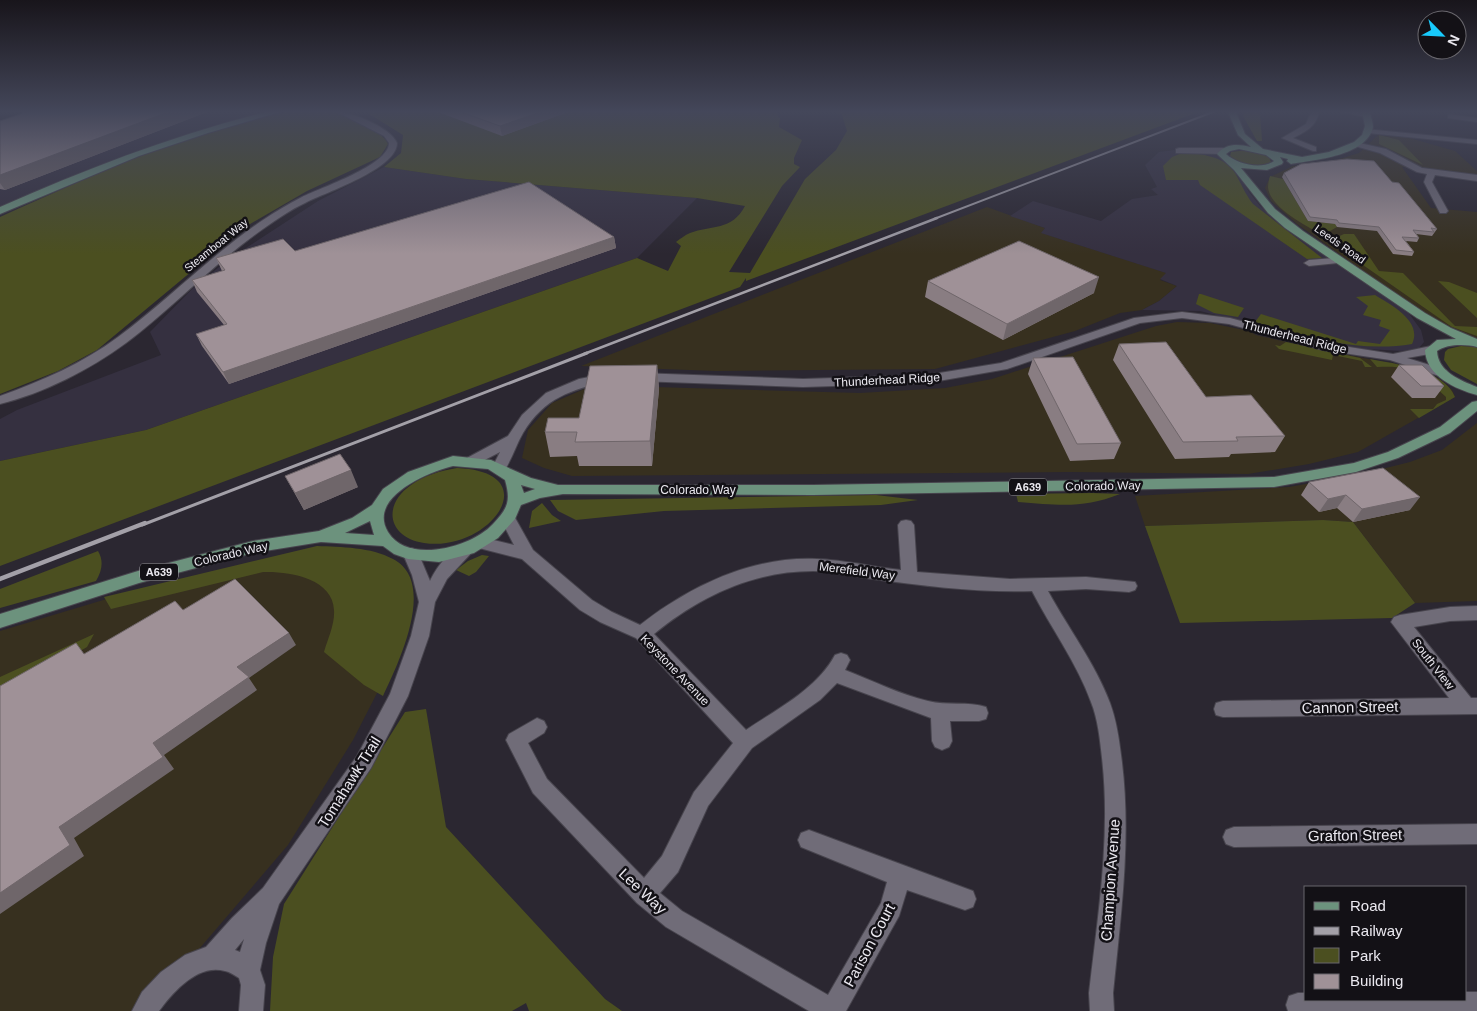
<svg xmlns="http://www.w3.org/2000/svg" width="1477" height="1011" font-family="Arial,sans-serif">
  <style>
    .commercial { fill: #37301f }
    .built { fill: #353040 }
    .green { fill: #4b4f20 }
    .lines { fill: none; stroke-linecap: round; stroke-linejoin: round }
    .minor-casing { stroke: #47444d; stroke-width: 2 }
    .major-casing { stroke: #47444d; stroke-width: 2 }
    .minor { fill: #706c78; fill-rule: evenodd }
    .major { fill: #6c927d; fill-rule: evenodd }
    .rail-far3 { stroke: #a3a0a8; stroke-width: 2 }
    .rail-far2 { stroke: #a3a0a8; stroke-width: 2.5 }
    .rail-far1 { stroke: #a3a0a8; stroke-width: 3 }
    .rail { stroke: #a3a0a8; stroke-width: 4.5 }
    .wall { fill: #897d82 }
    .shaded-wall { fill: #6f666a }
    .building { fill: #9f9197; stroke: #6f666a }
    .labels { text-anchor: middle; dominant-baseline: central; stroke-width: 5; stroke-linejoin: round; paint-order: stroke }
    .far-street-label { font-size: 11px; fill: #ebe9f0; stroke: #131116 }
    .shield { fill: #131116; stroke: #aaa8af; stroke-width: 1 }
    .shield-label { font-size: 11px; font-weight: bold; fill: #ebe9f0 }
    .street-label { font-size: 12px; fill: #ebe9f0; stroke: #131116 }
    .near-street-label { font-size: 15px; fill: #ebe9f0; stroke: #131116 }
  </style>
  <rect width="100%" height="100%" fill="#2b2731"/>
  <path class="commercial" d="M1378 135 1406 137 1455 151 1477 171V175L1402 167 1431 208 1477 212V339L1444 328 1297 224 1271 201 1265 188 1270 177 1293 166 1333 161 1359 153Z
    M987 207 1045 228 1042 233 1167 273 1160 280 1177 286 1159 301 1142 310 1120 313 1075 331 935 369 716 371 581 366Z
    M1177 322 1210 323 1249 331 1256 335 1327 351 1410 367 1444 383 1452 390 1455 397 1358 452 1309 464 1248 474 1070 472 572 476 544 468 522 458 528 430 552 403 589 387 621 386 860 393 945 388 992 379 1156 326Z
    M1477 423V601L1415 603 1353 522 1323 520 1145 526 1135 496 1289 487 1362 474 1410 462 1442 450Z
    M319 550 396 656 353 740 288 845 146 1011H0V631L110 598Z"/>
  <path class="built" d="M42 112H262L169 141 86 170 0 208V126Z
    M1191 148 1218 149 1219 155 1237 170 1249 192 1261 207 1405 308 1421 330 1424 342 1419 348 1402 351 1366 349 1313 340 1200 311 1142 310 1159 301 1177 286 1160 279 1166 273 1041 233 1045 228 1010 216 1033 201 1101 221 1132 199 1158 195 1151 189 1157 187 1145 165 1159 152Z
    M384 167 466 179 697 198 637 258 146 430 0 461V419L17 410 161 355 150 332 192 289 229 259 318 201Z"/>
  <path class="green" d="M286 112C299 112 329 109 340 113 355 117 382 131 388 144L380 157 307 191 245 227 97 350 58 371 0 394V217C60 190 121 162 183 140 216 128 251 120 286 112Z
    M366 112H775L780 118 779 127 802 140 794 158V164L800 167 782 186 729 272 750 273 805 179 836 150 847 131 842 115 835 112H1198L746 281V278L740 287 0 566V461L146 430 637 258 668 271 681 246 676 242C680 239 685 235 690 233 711 225 732 231 745 206L697 198 466 179 384 167 401 153 403 135Z
    M1244 112H1260L1262 141H1257L1243 116Z
    M1379 135 1399 140 1423 165 1379 144Z
    M1247 150 1260 153 1269 157 1271 162C1259 168 1241 165 1230 156L1231 152Z
    M1182 153C1199 153 1225 156 1235 173 1241 183 1245 194 1253 204L1322 258 1307 259 1200 185 1198 180H1166L1163 166 1172 157Z
    M1270 176 1283 179 1308 221 1335 224 1337 227 1323 235C1308 227 1269 207 1268 187 1268 184 1269 179 1270 176Z
    M1344 234H1354L1379 271 1403 273 1455 326 1477 327V336L1452 327 1340 249 1333 239Z
    M1438 281 1449 282 1477 293V318Z
    M1199 294H1201L1244 308 1238 317 1214 313 1196 304Z
    M1375 295C1391 305 1423 321 1412 344 1361 353 1304 337 1255 322L1261 314 1356 344 1358 341 1380 344 1390 330 1379 326 1381 320 1363 315 1368 306 1356 297Z
    M1286 342 1360 358 1372 367H1365L1362 361 1333 355 1332 360 1279 349 1275 345 1280 346Z
    M1461 346 1477 347V384L1451 370 1444 360 1445 352 1448 349Z
    M1370 359C1395 364 1444 369 1455 397L1419 418 1410 409H1433L1437 404 1446 400V397C1421 373 1414 365 1377 367Z
    M457 468C549 472 489 553 424 543 389 538 381 506 411 485 425 475 440 471 457 468Z
    M1092 493 1120 494C1083 509 1058 505 1018 502L1016 494Z
    M876 495 918 500 881 505 664 511 576 520 558 511 550 500Z
    M542 503 552 515 561 521 529 528 532 511Z
    M1323 520 1353 522 1415 603 1392 618 1180 623 1145 526Z
    M317 546C341 547 371 547 393 559 438 582 398 664 383 696L364 685 324 652C328 638 335 624 334 610 333 578 288 571 263 572L111 609 104 597Z
    M98 551C104 561 102 571 96 581L0 608V589Z
    M482 555 489 556 476 572 469 576 456 570 468 561Z
    M94 634 87 647 12 691H0V677Z
    M426 709 446 827 605 999 622 1011H529L526 1003 512 1011H270L273 957 284 904 405 712Z"/>
  <g class="lines">
    <g class="minor-casing">
      <path id="minor" d="M337 112C353 112 391 128 397 143 397 169 326 192 305 203 290 210 277 219 263 229 214 263 174 307 126 343 89 370 44 393 0 404V396C42 381 83 363 118 337 168 300 211 255 263 220 275 212 288 204 302 197 320 188 389 165 389 143L384 136Z
        M1311 112H1319C1316 127 1305 132 1293 138L1316 147V151H1313L1282 138 1306 124Z
        M1341 112H1363L1371 115 1367 117Z
        M1448 114 1477 118V122L1448 118Z
        M1365 129 1477 140V144L1368 133 1364 131Z
        M1355 142 1386 149 1422 168 1477 175V181L1435 175 1432 182 1448 211 1446 213H1440L1424 182 1427 174 1417 172 1380 153 1355 146Z
        M1179 148H1223L1227 151 1223 154 1176 153V149Z
        M1334 258 1338 259 1339 261 1338 263 1309 266 1304 263 1309 260Z
        M1182 312 1230 318 1324 343 1393 354 1431 346 1437 350 1435 353 1407 358 1446 370 1448 373 1442 377 1390 360 1323 350 1229 324 1182 318 1140 323 1007 369 927 383 803 387 638 381 632 377 638 373 803 379 927 375 1001 363 1134 318Z
        M605 374 611 378 609 381C571 390 545 397 523 433 516 445 512 459 504 471H494L492 468 500 452 477 464H467L465 461 467 458 508 436 522 415 546 393 579 379Z
        M509 515 514 516 533 550 592 600 612 612 640 625C690 586 752 556 817 559 845 560 873 567 901 570L898 525 901 521 906 520 911 521 914 525 917 572 1010 579 1086 577 1135 582 1137 586 1135 590 1129 592 1086 589 1048 591C1068 628 1095 663 1110 703 1116 719 1119 738 1121 755 1132 834 1121 914 1113 993L1114 1011H1090L1089 993C1098 915 1111 836 1102 758 1100 740 1098 719 1091 702 1077 663 1051 628 1032 591 979 593 925 586 873 579 853 577 833 571 813 571 753 571 699 597 654 634L746 730C777 709 817 689 835 655L841 653 847 655 850 660 845 670C871 680 901 695 928 701 947 706 968 701 986 707L988 713 986 719 979 721H950L952 741 949 747 942 750 935 747 932 741 931 718 837 683 820 700 752 748 708 806 678 872 660 893 682 911 828 995 881 903 887 882 801 847 798 840 801 833 809 830 973 891 976 899 973 907 965 910 907 890 899 916 846 1011H809L666 927 637 903 533 793 506 740 509 734 537 718 544 721 547 727 544 733 528 743 547 779 644 878 662 856 694 792 733 743 636 638 600 622 580 610 522 559 475 547 473 543 475 539 481 537 514 545 501 520 504 516Z
        M468 542 474 544 476 548 447 579 435 602 429 636 408 696 371 768 279 904 266 943 260 970 265 985 263 1011H239L241 985 239 978C234 975 230 972 225 971 198 963 173 992 159 1011H132L142 992 161 972 185 955 206 947 232 918 263 888 357 756 390 694 411 636 419 602 412 575 403 554 405 550 411 548 417 550 430 581C437 566 452 547 468 542ZM244 939 240 952 235 950Z
        M1477 606V620L1450 621 1414 627 1471 698H1477V714L1223 717 1216 715 1214 709 1216 703 1223 701 1449 698 1391 622 1394 617 1400 615 1450 607Z
        M1477 824V844L1234 847 1226 844 1223 837 1226 830 1234 827Z
        M1466 992H1477V1011H1288L1286 1005 1289 996 1298 993H1306V1000H1466Z"/>
    </g>
    <g class="major-casing">
      <path id="major" d="M266 112H280L208 133 139 156 0 214V207C86 169 174 135 266 112Z
        M1228 112H1236L1245 134 1263 149 1302 157 1329 152 1354 142 1362 135 1365 126 1362 112H1370C1371 117 1373 123 1373 127 1367 156 1314 160 1291 164L1287 161 1288 159 1280 157 1283 162 1282 164 1267 170 1241 168 1275 209 1303 231 1425 313 1451 328 1477 339V347C1465 344 1447 344 1437 351 1438 372 1460 380 1477 387V395C1455 389 1426 376 1425 350L1437 340 1456 339 1417 318 1285 228 1268 213 1234 170 1217 154C1226 143 1238 144 1251 147L1238 135ZM1239 149 1266 155 1274 161C1261 170 1237 164 1226 154L1230 151Z
        M1477 401V411L1450 433 1398 458 1356 472 1274 487 813 495 563 494 540 498 521 505 515 519 498 538 474 553 439 562 408 559 394 554 383 546 321 542 253 553 139 583 0 628V614L138 571 253 541 319 531 352 518 372 505 383 489 408 472 453 456 491 460 531 478 558 485H813L1274 477 1354 463 1388 452 1440 427 1472 402ZM453 466 488 469 505 480C511 501 508 508 493 524 472 547 408 565 388 532 367 497 429 472 453 466ZM521 485 535 489 524 493ZM370 521 374 535 345 533Z"/>
    </g>
    <use href="#minor" class="minor"/>
    <use href="#major" class="major"/>
    <path class="rail-far3" d="M934 219 1213 112"/>
    <path class="rail-far2" d="M584 354 937 218"/>
    <path class="rail-far1" d="M142 525 587 353"/>
    <path class="rail" d="M0 579 145 523"/>
  </g>
  <path class="wall" d="M26 112H207L5 190 0 189V121Z
    M438 112H568L502 136Z
    M1284 173 1392 182 1437 229 1432 236 1416 234 1419 238 1417 242 1406 241 1414 252 1412 256 1393 254 1377 231 1337 227 1335 224 1308 221 1282 177Z
    M614 237 616 248 229 384 202 346 196 334 224 325 197 292 192 280 222 271 216 258 295 251Z
    M928 281 1094 293 1003 340 925 297Z
    M1119 344 1206 397 1285 436 1275 452 1231 454 1229 457 1175 459 1113 360Z
    M1033 358 1121 443 1114 459 1070 461 1028 374Z
    M657 365 659 389 652 466H579L577 456 550 457 545 432 579 418Z
    M1399 365 1444 386 1435 398H1412L1391 377Z
    M285 476 358 487 304 510Z
    M1309 482 1410 510 1353 522 1337 508 1319 512 1301 495Z"/>
  <path class="shaded-wall" d="M168 112H207L5 190 0 183V175Z
    M540 112H568L502 136 500 126Z
    M614 237 616 248 229 384 223 372Z
    M1099 277 1094 293 1003 340 1007 324Z
    M657 365 659 389 652 466 650 441Z
    M351 470 358 487 304 510 295 493Z
    M1346 495 1337 508 1319 512 1328 499Z
    M1420 497 1410 510 1353 522 1362 509Z
    M289 633 296 645 249 678 257 690 164 755 174 769 74 838 84 856 0 914V893L59 827 237 667Z"/>
  <path class="building" d="M26 112H168L0 175V121Z
    M461 112H540L500 126Z
    M1347 159 1374 161 1392 182 1399 183 1437 229 1431 228 1434 232 1413 230 1419 238 1402 237 1414 252 1396 250 1379 227 1339 223 1337 220 1310 217 1284 173 1301 164Z
    M529 182 614 237 223 372 196 334 227 324 192 280 225 270 216 258 283 239 295 251Z
    M1019 241 1099 277 1007 324 928 281Z
    M1166 342 1206 397 1251 395 1285 436 1236 437 1238 441 1183 442 1119 344Z
    M1073 357 1121 443 1077 444 1033 358Z
    M657 365 650 441 575 442 577 432H545L548 418H579L590 366Z
    M1399 365H1422L1444 386H1421Z
    M340 454 351 470 295 493 285 476Z
    M1383 468 1420 497 1362 509 1346 495 1328 499 1309 482Z
    M235 579 289 633 237 667 249 677 153 743 163 757 59 827 70 845 0 893V686L76 643 84 654 175 601 183 610Z"/>
  <linearGradient id="sky" x2="0" y2="1"><stop stop-color="#18151b"/><stop offset="0.44" stop-color="#44475a"/><stop offset="1" stop-color="#44475a" stop-opacity="0"/></linearGradient>
  <rect width="1477" height="254" fill="url(#sky)"/>
  <g class="labels">
    <g class="far-street-label">
      <text transform="translate(1340 244) rotate(35)">Leeds Road</text>
      <text transform="translate(216 245) rotate(-39)">Steamboat Way</text>
    </g>
    <g class="shield">
      <rect x="1009" y="478.5" width="38" height="17" rx="4"/>
      <rect x="140" y="563.5" width="38" height="17" rx="4"/>
    </g>
    <g class="shield-label">
      <text x="1028" y="487">A639</text>
      <text x="159" y="572">A639</text>
    </g>
    <g class="street-label">
      <text transform="translate(1295 337) rotate(14)">Thunderhead Ridge</text>
      <text transform="translate(887 380) rotate(-3)">Thunderhead Ridge</text>
      <text transform="translate(1103 486) rotate(-1)">Colorado Way</text>
      <text x="698" y="490">Colorado Way</text>
      <text transform="translate(231 554) rotate(-13)">Colorado Way</text>
      <text transform="translate(857 571) rotate(7)">Merefield Way</text>
      <text transform="translate(1433 664) rotate(52)">South View</text>
      <text transform="translate(675 670) rotate(46)">Keystone Avenue</text>
    </g>
    <g class="near-street-label">
      <text transform="translate(1350 707) rotate(-1)">Cannon Street</text>
      <text transform="translate(349 782) rotate(-58)">Tomahawk Trail</text>
      <text transform="translate(1355 835) rotate(-1)">Grafton Street</text>
      <text transform="translate(1110 880) rotate(-86)">Champion Avenue</text>
      <text transform="translate(643 891) rotate(43)">Lee Way</text>
      <text transform="translate(869 945) rotate(-62)">Parison Court</text>
    </g>
  </g>
  <rect x="1304" y="886" width="162" height="115" fill="#131116" stroke="#69676d"/>
  <rect x="1314" y="902" width="25" height="8" fill="#6c927d" stroke="#69676d"/>
  <text x="1350" y="911" font-size="15" fill="#ebe9f0">Road</text>
  <rect x="1314" y="927" width="25" height="8" fill="#a3a0a8" stroke="#69676d"/>
  <text x="1350" y="936" font-size="15" fill="#ebe9f0">Railway</text>
  <rect x="1314" y="948" width="25" height="15" fill="#4b4f20" stroke="#69676d"/>
  <text x="1350" y="961" font-size="15" fill="#ebe9f0">Park</text>
  <rect x="1314" y="974" width="25" height="15" fill="#9f9197" stroke="#69676d"/>
  <text x="1350" y="986" font-size="15" fill="#ebe9f0">Building</text>
  <g transform="translate(1442 35) rotate(114)"><circle r="24" fill="#131116" stroke="#69676d"/>
  <path d="M0-4L9 19L0 12L-9 19Z" fill="#18cafc"/>
  <text y="-8" font-size="14" font-weight="bold" text-anchor="middle" fill="#ebe9f0">N</text>
  </g>
</svg>
